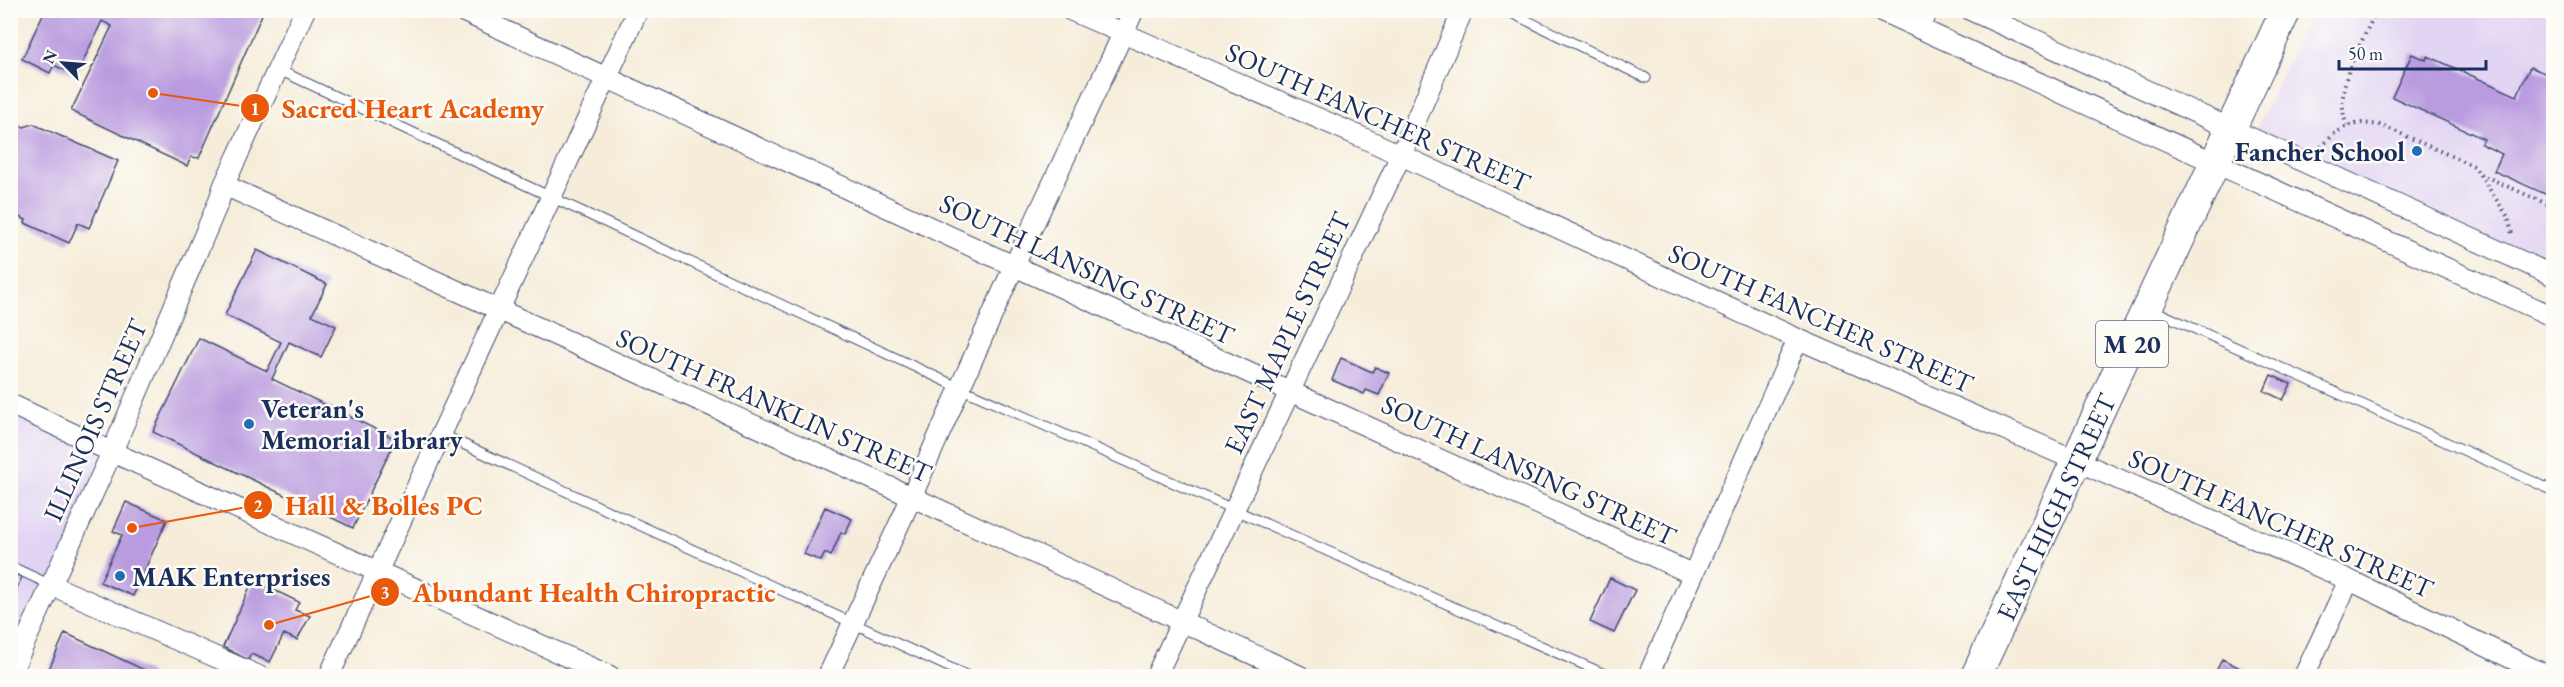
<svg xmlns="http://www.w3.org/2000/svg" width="2564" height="687" font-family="'EB Garamond',serif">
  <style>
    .built { fill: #e2d4f3 }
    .building { fill: #ba9bdf }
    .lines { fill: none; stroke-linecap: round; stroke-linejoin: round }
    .service-casing { stroke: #3c4b70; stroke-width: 11 }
    .minor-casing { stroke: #3c4b70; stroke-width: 22 }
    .primary-casing { stroke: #3c4b70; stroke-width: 32 }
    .path { stroke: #3c4b70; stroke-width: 4; stroke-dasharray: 1.5 4.5; stroke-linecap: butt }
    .service { stroke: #fff; stroke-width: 9 }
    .minor { stroke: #fff; stroke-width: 20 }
    .primary { stroke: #fff; stroke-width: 30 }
    .poi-dot { fill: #1f6fb2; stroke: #fdfcf7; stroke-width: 2 }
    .labels { text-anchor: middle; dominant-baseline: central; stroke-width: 5; stroke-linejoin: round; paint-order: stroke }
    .shield { fill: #fdfcf7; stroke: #5f6c8c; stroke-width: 1.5 }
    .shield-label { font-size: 26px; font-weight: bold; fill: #1b2f5e }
    .street-label { font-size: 27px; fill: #1b2f5e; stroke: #fdfcf7 }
    .poi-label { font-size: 27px; font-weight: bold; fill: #1b2f5e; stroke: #fdfcf7; text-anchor: start }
    .leader { fill: none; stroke: #e8590c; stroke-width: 2 }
    .callout-dot { fill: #e8590c; stroke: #fdfcf7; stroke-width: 2 }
    .mark-label { font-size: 18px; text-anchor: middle; font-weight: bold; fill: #fff }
    .callout-label { font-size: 28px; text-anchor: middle; font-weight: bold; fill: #e8590c; stroke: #fdfcf7; stroke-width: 5; stroke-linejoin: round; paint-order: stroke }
  </style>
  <rect width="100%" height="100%" fill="#fdfcf7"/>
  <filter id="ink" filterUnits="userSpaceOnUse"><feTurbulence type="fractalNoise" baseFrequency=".0167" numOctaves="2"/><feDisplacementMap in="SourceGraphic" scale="12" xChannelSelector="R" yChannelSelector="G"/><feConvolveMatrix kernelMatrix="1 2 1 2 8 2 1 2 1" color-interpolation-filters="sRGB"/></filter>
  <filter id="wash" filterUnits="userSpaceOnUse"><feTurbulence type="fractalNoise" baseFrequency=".008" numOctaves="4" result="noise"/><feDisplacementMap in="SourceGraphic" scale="24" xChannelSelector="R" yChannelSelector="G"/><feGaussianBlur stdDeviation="1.35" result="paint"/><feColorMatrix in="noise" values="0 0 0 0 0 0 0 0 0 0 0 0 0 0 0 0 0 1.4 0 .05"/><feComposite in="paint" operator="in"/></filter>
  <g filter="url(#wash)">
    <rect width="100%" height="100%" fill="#f6ecd9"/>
    <path class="built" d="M2311 11H2553V276L2252 138Z
      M11 404 112 452 11 676Z"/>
    <g id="blocks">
      <path class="building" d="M45 10H264L199 158 191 157 187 166 71 111 112 26 102 21 76 76 54 65 50 73 22 59Z
        M2412 54 2426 60 2428 56 2517 96 2530 67 2554 77V198L2494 171 2502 154 2481 144 2484 139 2392 97Z
        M10 121 24 127 33 124 118 161 89 228 78 223 69 243 25 223 26 220 15 215 10 225Z
        M257 250 327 284 312 315 336 326 321 357 289 342 272 379 396 439 353 528 153 432 199 338 267 371 281 342 225 315Z
        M1341 358 1372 372 1375 367 1389 373 1379 395 1366 390 1364 394 1332 380Z
        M2271 375 2291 384 2283 400 2264 391Z
        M126 502 167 520 133 596 100 582 122 535 113 531Z
        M825 507 852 519 845 534 841 532 831 556 825 553 821 561 804 554Z
        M10 572 22 577 10 603Z
        M1610 578 1635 590 1614 633 1590 622Z
        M253 580 299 602 295 610 310 616 297 640 284 634 270 662 251 654 248 660 223 647Z
        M65 633 151 673 149 676H46Z
        M2222 659 2244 670 2241 676H2214Z"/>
    </g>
  </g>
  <g filter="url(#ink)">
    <use href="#blocks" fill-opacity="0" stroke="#3c4b70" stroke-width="1.5"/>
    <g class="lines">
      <g class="service-casing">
        <path id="service" d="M1505 10 1646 78
          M277 69 960 388 1609 676
          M2151 309 2554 491
          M441 434 968 676
          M10 566 51 585"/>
      </g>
      <g class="minor-casing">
        <path id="minor" d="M460 10 1014 266 1692 574
          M1070 10 1368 140 1798 339 2349 580 2548 676
          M1879 10 2554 317
          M1970 10 2554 276
          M1920 29 1928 10
          M224 185 912 497 1300 676
          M10 404 112 452 610 676
          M51 585 259 676
          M10 675 112 452 218 203 224 185 305 10
          M329 676 638 10
          M828 676 903 516 1014 266 1134 10
          M1156 676 1401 155 1463 10
          M1648 676 1798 339
          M2304 676 2349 580"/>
      </g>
      <g class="primary-casing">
        <path id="primary" d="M1976 676 2286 10"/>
      </g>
      <path class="path" d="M2347 126C2332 87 2360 48 2375 13
        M2321 147 2335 133 2347 126 2361 123 2381 125 2474 166 2508 217 2512 234
        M2480 174 2554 207"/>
      <use href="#service" class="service"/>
      <use href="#minor" class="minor"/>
      <use href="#primary" class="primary"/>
    </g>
  </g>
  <g class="poi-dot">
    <circle cx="2417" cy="151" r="6"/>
    <circle cx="249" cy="424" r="6"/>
    <circle cx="120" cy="576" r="6"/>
  </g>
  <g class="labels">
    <rect class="shield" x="2096" y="321" width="72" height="46" rx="4.5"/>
    <g class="shield-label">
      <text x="2132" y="344">M 20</text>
    </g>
    <g class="street-label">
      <text transform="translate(1378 117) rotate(24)">SOUTH FANCHER STREET</text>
      <text transform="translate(1087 269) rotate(25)">SOUTH LANSING STREET</text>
      <text transform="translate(1821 318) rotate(24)">SOUTH FANCHER STREET</text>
      <text transform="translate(1287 333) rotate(-65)">EAST MAPLE STREET</text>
      <text transform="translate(774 405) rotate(24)">SOUTH FRANKLIN STREET</text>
      <text transform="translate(95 420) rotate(-66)">ILLINOIS STREET</text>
      <text transform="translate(1529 470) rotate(25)">SOUTH LANSING STREET</text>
      <text transform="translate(2056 507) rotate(-65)">EAST HIGH STREET</text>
      <text transform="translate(2281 523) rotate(24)">SOUTH FANCHER STREET</text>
    </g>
    <g class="poi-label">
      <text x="2405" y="151" text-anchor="end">Fancher School</text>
      <text x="261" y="408">Veteran's<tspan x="261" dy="31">Memorial Library</tspan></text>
      <text x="132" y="576">MAK Enterprises</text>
    </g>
  </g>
  <path class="leader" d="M153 93L255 108M132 528L258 505M269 625L385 592"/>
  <g class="callout-dot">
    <circle cx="153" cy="93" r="6"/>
    <circle cx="132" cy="528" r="6"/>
    <circle cx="269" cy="625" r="6"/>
    <circle cx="255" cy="108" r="15"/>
    <circle cx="258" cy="505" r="15"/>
    <circle cx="385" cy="592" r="15"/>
  </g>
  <g class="mark-label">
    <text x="255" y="115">1</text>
    <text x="258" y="512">2</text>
    <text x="385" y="599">3</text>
  </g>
  <g class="callout-label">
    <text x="413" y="118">Sacred Heart Academy</text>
    <text x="384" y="515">Hall &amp; Bolles PC</text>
    <text x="594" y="602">Abundant Health Chiropractic</text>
  </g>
  <rect width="2564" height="687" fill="none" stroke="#fdfcf7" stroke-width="36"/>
  <g transform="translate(63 63) rotate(295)" stroke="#fdfcf7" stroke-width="4.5" paint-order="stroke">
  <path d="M0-4.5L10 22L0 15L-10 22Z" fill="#1b2f5e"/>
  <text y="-9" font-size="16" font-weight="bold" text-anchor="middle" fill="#1b2f5e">N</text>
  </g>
  <path d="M2339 60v9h147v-9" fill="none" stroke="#1b2f5e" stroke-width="3"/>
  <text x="2348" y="60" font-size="18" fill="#1b2f5e" stroke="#fdfcf7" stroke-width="4.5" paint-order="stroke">50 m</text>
</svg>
